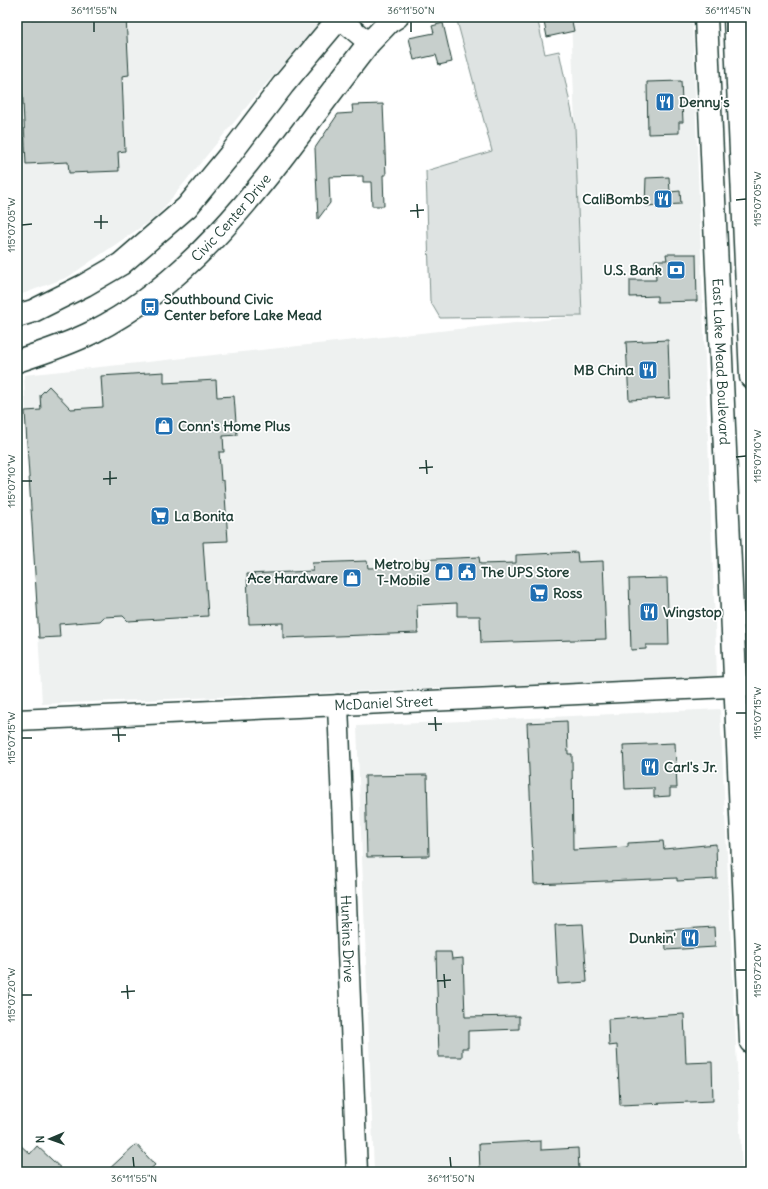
<svg xmlns="http://www.w3.org/2000/svg" width="768" height="1189" font-family="Delius,sans-serif">
  <style>
    .built { fill: #eef1f0 }
    .green { fill: #dee3e2; stroke: #7e908b }
    .building { fill: #c7cfcc; stroke: #1f3d34 }
    .lines { fill: none; stroke-linecap: round; stroke-linejoin: round }
    .minor-casing { stroke: #1f3d34; stroke-width: 23 }
    .major-casing { stroke: #1f3d34; stroke-width: 25 }
    .minor { stroke: #fff; stroke-width: 20 }
    .major { stroke: #fff; stroke-width: 22 }
    .ticks { fill: none; stroke: #1f3d34; stroke-width: 1.5 }
    .labels { text-anchor: middle; dominant-baseline: central; stroke-width: 3.5; stroke-linejoin: round; paint-order: stroke }
    .poi-label { font-size: 14px; font-weight: bold; fill: #1f3d34; stroke: #fff; text-anchor: start }
    .street-label { font-size: 14px; fill: #1f3d34; stroke: #fff }
    .neatline { fill: none; stroke: #1f3d34; stroke-width: 1.5 }
    .ticks-label { font-size: 10px; text-anchor: middle; fill: #1f3d34 }
  </style>
  <rect width="100%" height="100%" fill="#fff"/>
  <filter id="ink" filterUnits="userSpaceOnUse"><feTurbulence type="fractalNoise" baseFrequency=".025" numOctaves="2"/><feDisplacementMap in="SourceGraphic" scale="8" xChannelSelector="R" yChannelSelector="G"/><feConvolveMatrix kernelMatrix="1 2 1 2 8 2 1 2 1" color-interpolation-filters="sRGB"/></filter>
  <g filter="url(#ink)">
    <path class="built" d="M17 17H310L318 24 253 99 157 216 68 277 17 296Z
      M571 17H692L717 677 42 704 24 375 582 316Z
      M720 709 742 1172H374L357 726Z"/>
    <path class="green" d="M456 17H537L545 54 559 51 575 127 582 316 440 318 430 301 426 171 492 151Z"/>
    <path class="building" d="M80 17H126L129 75 122 76 125 151 118 152 119 171 69 173 68 162 26 164 19 20Z
      M543 17H571L574 31 547 37Z
      M443 23 452 62 439 65 436 55 414 60 409 38 434 33 432 26Z
      M681 81 683 122H679V133L648 134 647 82Z
      M383 104 386 175H383L384 206H372L371 182H363V176L329 177 330 203 318 219 315 148 338 114 353 113 352 105Z
      M669 177 670 192 680 191 681 204 645 206 646 178Z
      M666 254H696L697 301 657 302V296L630 297V280H656L655 260H667Z
      M668 340 670 398 629 400 626 342Z
      M164 372V383L216 380 217 397 234 396 237 435 223 436 224 452H219L221 481 224 480 228 541 203 542 208 616 128 621 123 616 104 617 100 621 59 624 60 637 39 638 25 411 41 410 40 395 49 386 71 409 103 407 101 376Z
      M577 552 578 562 603 561 606 639 481 643 480 616H457V603L417 605 418 633 283 638V623L249 624 247 574 313 571 312 563 367 561 368 568 413 567V560L479 557 480 564 516 563V555Z
      M667 578 669 645H646V649L631 650 629 579Z
      M567 721 568 754H572L573 850 628 847V843L663 841 664 849 716 844 717 879 677 881V878L534 884 527 723Z
      M675 743 677 788H670V796L654 797V788L625 789 623 745Z
      M427 775 429 856 367 857 365 776Z
      M583 924 587 982 558 984 555 925Z
      M714 927 715 947 666 950 665 930Z
      M436 952H451L452 959 463 958 465 1017 519 1016V1029L468 1031V1048H462V1057H439Z
      M684 1014 686 1063 712 1062 713 1101 620 1105 617 1045 609 1046 608 1019Z
      M541 1141V1150L578 1148 579 1172H480L479 1144Z
      M17 1142 30 1154 37 1146 65 1172H17Z
      M136 1144 155 1165 147 1172H106Z"/>
    <g class="lines">
      <g class="minor-casing">
        <g id="minor">
          <path d="M338 17 369 43"/>
          <path id="s1" d="M338 705 357 1172"/>
          <path id="s2" d="M17 720 751 686"/>
        </g>
      </g>
      <g class="major-casing">
        <g id="major">
          <path id="s3" d="M706 17 751 1042"/>
          <path d="M735 17 751 377"/>
          <path d="M17 316 33 311 85 285 121 264 187 207 229 156 283 85 340 17"/>
          <path id="s4" d="M17 361C42 353 69 344 93 332 212 272 289 144 369 43L389 22 397 17"/>
        </g>
      </g>
      <use href="#minor" class="minor"/>
      <use href="#major" class="major"/>
    </g>
  </g>
  <path class="ticks" d="M94 22V32M411 22V32M728 22V32M736 200 746 199M417 204 418 218M410 211 424 210M101 215V229M94 222H108M22 225 32 224M736 457 746 456M426 460 427 474M419 468 433 467M110 471V485M103 479 117 478M22 481H32M736 713H746M435 717 436 731M428 724H442M118 728 119 742M112 735H126M22 738H32M736 970H746M444 974 445 988M437 981 451 980M127 985 128 999M121 992 135 991M22 995H32M133 1157 134 1167M450 1157 451 1167"/>
  <defs>
    <g id="restaurant-square" transform="scale(1)"><rect x="-9" y="-9" width="18" height="18" rx="4" fill="#1f6fb2" stroke="#fff"/><path d="M-5-6h1v4h1v-4h1v4h1v-4h1v5L-1.5 .5V6h-2V.5L-5-1ZM5-6V6H3V1.5H1.5Q1.5-4 5-6Z" fill="#fff"/></g>
    <g id="bank-square" transform="scale(1)"><rect x="-9" y="-9" width="18" height="18" rx="4" fill="#1f6fb2" stroke="#fff"/><path d="M-6-4H6V4H-6ZM0-2.3a2.3 2.3 0 1 0 0 4.6a2.3 2.3 0 1 0 0-4.6Z" fill="#fff"/></g>
    <g id="bus-square" transform="scale(1)"><rect x="-9" y="-9" width="18" height="18" rx="4" fill="#1f6fb2" stroke="#fff"/><path d="M-5-6H5V4H4V6H2V4H-2V6H-4V4H-5ZM-3.5-4V0h7V-4ZM-3.5 1.2v1.5H-2V1.2ZM2 1.2v1.5H3.5V1.2Z" fill="#fff"/></g>
    <g id="shop-square" transform="scale(1)"><rect x="-9" y="-9" width="18" height="18" rx="4" fill="#1f6fb2" stroke="#fff"/><path d="M-5-2.5h2.3a2.7 3.5 0 0 1 5.4 0H5L5.5 6h-11ZM-1.5-2.5h3a1.5 2.3 0 0 0-3 0Z" fill="#fff"/></g>
    <g id="supermarket-square" transform="scale(1)"><rect x="-9" y="-9" width="18" height="18" rx="4" fill="#1f6fb2" stroke="#fff"/><path d="M-6-5.5h2.5l.6 2H6L4.5 2H-2.5L-4.4-4H-6ZM-1.5 3.2a1.3 1.3 0 1 0 .1 0ZM3 3.2a1.3 1.3 0 1 0 .1 0Z" fill="#fff"/></g>
    <g id="civic-square" transform="scale(1)"><rect x="-9" y="-9" width="18" height="18" rx="4" fill="#1f6fb2" stroke="#fff"/><path d="M-.6-6.5H3V-4.5H.6V-3L4-1V1h2V6H-6V1h2V-1L-.6-3ZM-1.2 2.5V6h2.4V2.5Z" fill="#fff"/></g>
  </defs>
  <g fill-rule="evenodd">
    <use href="#restaurant-square" x="665" y="102"/>
    <use href="#restaurant-square" x="663" y="199"/>
    <use href="#bank-square" x="676" y="270"/>
    <use href="#bus-square" x="150" y="307"/>
    <use href="#restaurant-square" x="648" y="370"/>
    <use href="#shop-square" x="164" y="426"/>
    <use href="#supermarket-square" x="160" y="516"/>
    <use href="#shop-square" x="444" y="572"/>
    <use href="#civic-square" x="467" y="572"/>
    <use href="#shop-square" x="352" y="578"/>
    <use href="#supermarket-square" x="539" y="593"/>
    <use href="#restaurant-square" x="649" y="612"/>
    <use href="#restaurant-square" x="650" y="767"/>
    <use href="#restaurant-square" x="690" y="938"/>
  </g>
  <g class="labels">
    <g class="poi-label">
      <text x="679" y="102">Denny's</text>
      <text x="649" y="199" text-anchor="end">CaliBombs</text>
      <text x="662" y="270" text-anchor="end">U.S. Bank</text>
      <text x="164" y="299">Southbound Civic<tspan x="164" dy="16">Center before Lake Mead</tspan></text>
      <text x="634" y="370" text-anchor="end">MB China</text>
      <text x="178" y="426">Conn's Home Plus</text>
      <text x="174" y="516">La Bonita</text>
      <text x="430" y="564" text-anchor="end">Metro by<tspan x="430" dy="16">T-Mobile</tspan></text>
      <text x="481" y="572">The UPS Store</text>
      <text x="338" y="578" text-anchor="end">Ace Hardware</text>
      <text x="553" y="593">Ross</text>
      <text x="663" y="612">Wingstop</text>
      <text x="664" y="767">Carl's Jr.</text>
      <text x="676" y="938" text-anchor="end">Dunkin'</text>
    </g>
    <g class="street-label">
      <text stroke="none"><textPath href="#s4" startOffset="262">Civic Center Drive</textPath></text>
      <text stroke="none"><textPath href="#s3" startOffset="345">East Lake Mead Boulevard</textPath></text>
      <text stroke="none"><textPath href="#s2" startOffset="367">McDaniel Street</textPath></text>
      <text stroke="none"><textPath href="#s1" startOffset="234">Hunkins Drive</textPath></text>
    </g>
  </g>
  <rect width="768" height="1189" fill="none" stroke="#fff" stroke-width="44"/>
  <g transform="translate(50 1139) rotate(268)" stroke="#ffffff" stroke-width="3" paint-order="stroke">
  <path d="M0-3L7 15L0 10L-7 15Z" fill="#1f3d34"/>
  <text y="-6" font-size="11" font-weight="bold" text-anchor="middle" fill="#1f3d34">N</text>
  </g>
  <rect x="22" y="22" width="724" height="1145" class="neatline"/>
  <g class="ticks-label">
    <text x="94" y="14">36°11'55"N</text>
    <text x="411" y="14">36°11'50"N</text>
    <text x="728" y="14">36°11'45"N</text>
    <text transform="translate(757 199) rotate(-90)" y="4">115°07'05"W</text>
    <text transform="translate(11 225) rotate(-90)" y="4">115°07'05"W</text>
    <text transform="translate(757 456) rotate(-90)" y="4">115°07'10"W</text>
    <text transform="translate(11 481) rotate(-90)" y="4">115°07'10"W</text>
    <text transform="translate(757 713) rotate(-90)" y="4">115°07'15"W</text>
    <text transform="translate(11 738) rotate(-90)" y="4">115°07'15"W</text>
    <text transform="translate(757 970) rotate(-90)" y="4">115°07'20"W</text>
    <text transform="translate(11 995) rotate(-90)" y="4">115°07'20"W</text>
    <text x="134" y="1182">36°11'55"N</text>
    <text x="451" y="1182">36°11'50"N</text>
  </g>
</svg>
